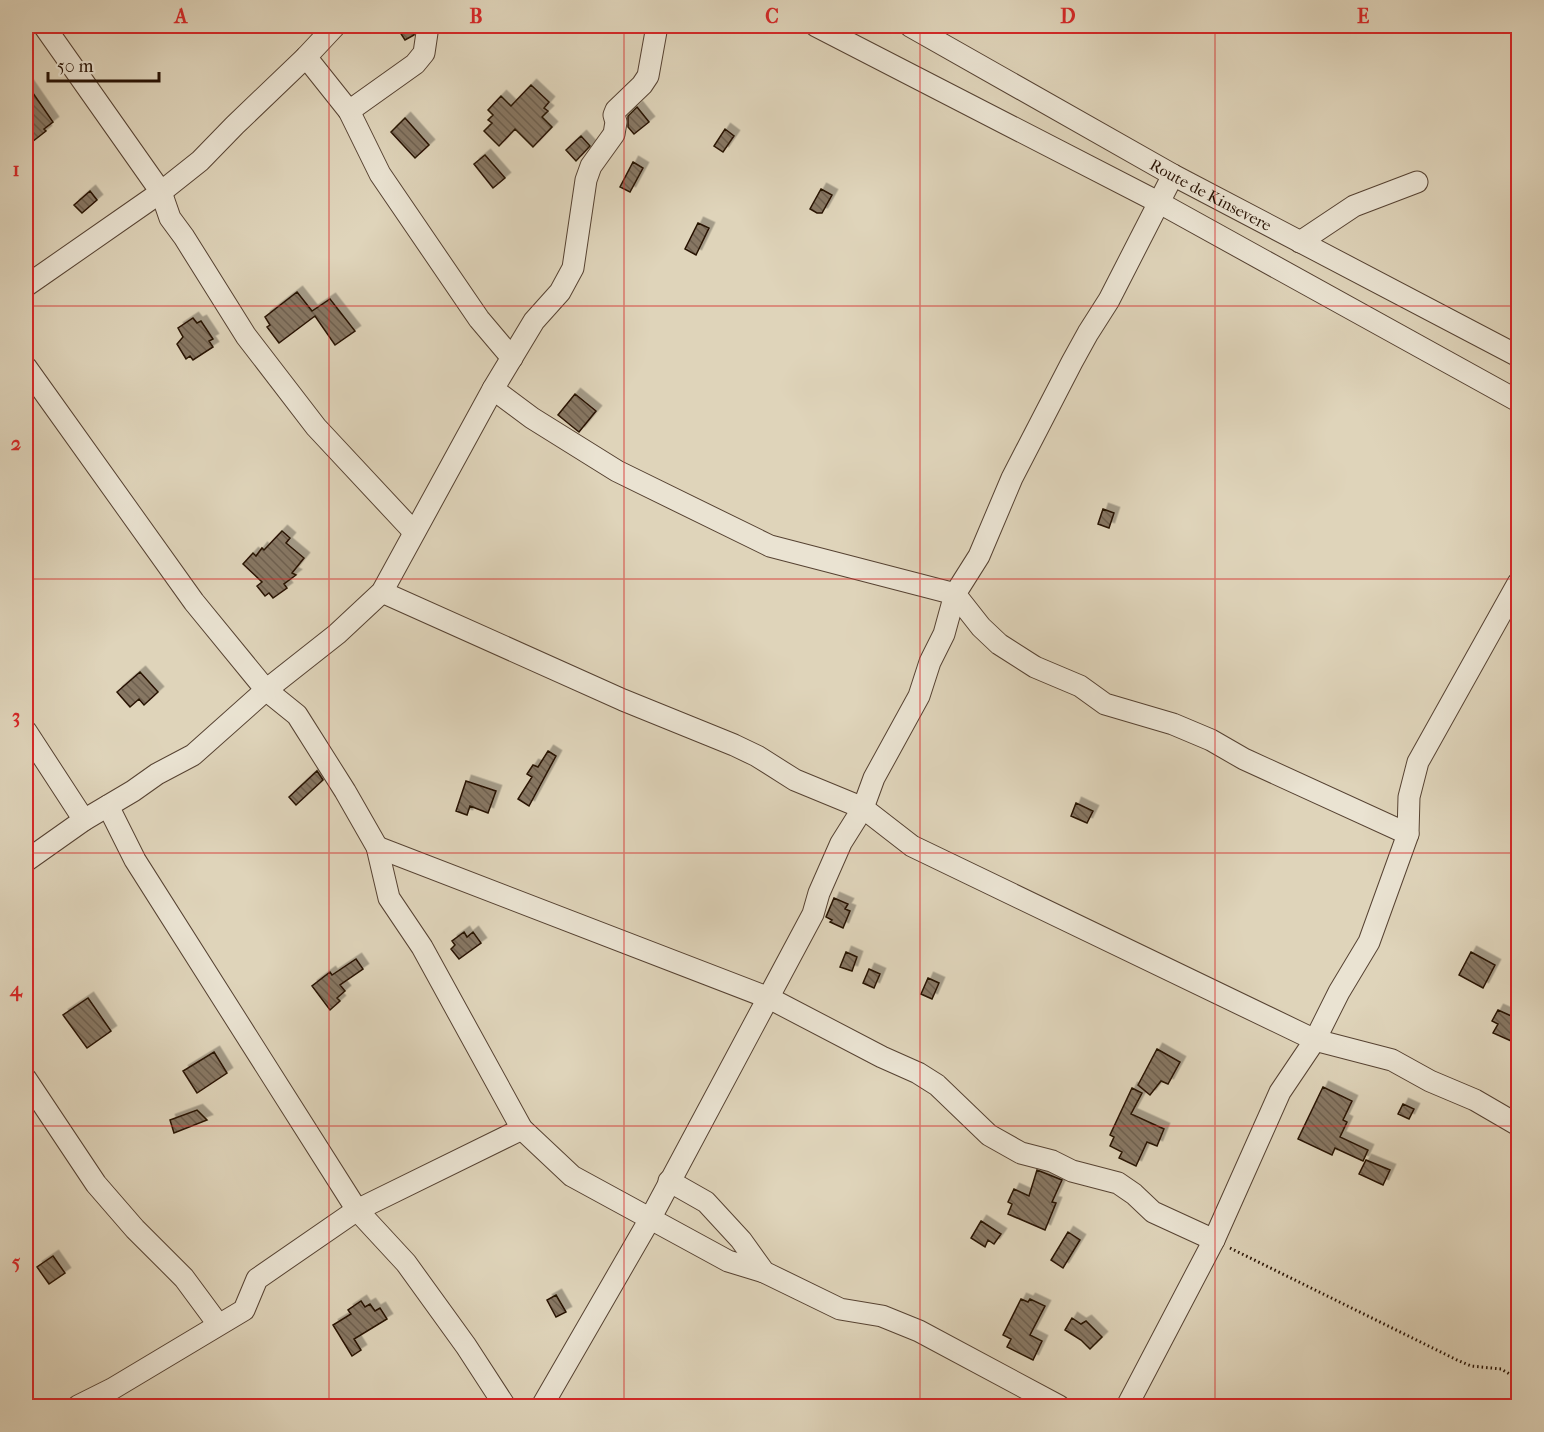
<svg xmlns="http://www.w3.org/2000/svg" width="1544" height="1432" font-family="'IM FELL French Canon',serif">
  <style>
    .building { fill: url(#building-back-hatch); stroke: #281204; stroke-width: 1.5; filter: url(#shadow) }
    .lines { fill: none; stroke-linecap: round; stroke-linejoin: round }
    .minor-casing { stroke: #564232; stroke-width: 23 }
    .path { stroke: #281204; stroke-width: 3; stroke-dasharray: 1.5 3; stroke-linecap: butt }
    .minor { stroke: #eae3d2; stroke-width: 21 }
    .grid { fill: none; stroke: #d62828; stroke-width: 1.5; stroke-opacity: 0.55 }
    .labels { text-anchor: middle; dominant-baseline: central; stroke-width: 4.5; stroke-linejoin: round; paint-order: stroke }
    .street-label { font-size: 16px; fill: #281204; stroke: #eae3d2 }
    .neatline { fill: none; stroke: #d62828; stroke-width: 2 }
    .grid-label { font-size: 20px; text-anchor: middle; font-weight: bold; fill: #d62828 }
  </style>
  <defs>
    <pattern id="building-back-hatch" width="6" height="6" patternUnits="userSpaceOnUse" patternTransform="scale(1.5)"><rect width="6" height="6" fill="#877763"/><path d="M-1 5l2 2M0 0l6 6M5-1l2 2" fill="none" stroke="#6e604f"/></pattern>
    <filter id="shadow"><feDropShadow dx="5.5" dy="-5.5" stdDeviation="0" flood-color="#0004"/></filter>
  </defs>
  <rect width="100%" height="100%" fill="#dfd4ba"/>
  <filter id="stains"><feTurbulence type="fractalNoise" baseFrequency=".00333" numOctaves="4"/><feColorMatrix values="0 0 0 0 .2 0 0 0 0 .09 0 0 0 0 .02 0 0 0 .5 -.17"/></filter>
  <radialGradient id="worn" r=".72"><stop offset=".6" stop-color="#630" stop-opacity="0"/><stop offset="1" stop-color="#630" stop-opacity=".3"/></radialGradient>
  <path class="building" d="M396 26H415L414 35 405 40Z
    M26 83 53 122 44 129 46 131 32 142 26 133Z
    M531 85 549 102 544 108 548 111 542 117 552 127 533 147 515 129 499 146 484 131 492 123 488 120 493 115 488 110 501 96 511 106Z
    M637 107 649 122 634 134 628 127V116Z
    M405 118 429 145 415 158 391 132Z
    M725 129 734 136 723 152 714 146Z
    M581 136 590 146 576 161 566 150Z
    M485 155 505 178 493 188 474 164Z
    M633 162 643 168 630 192 620 187Z
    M821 189 832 195 822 213H817L810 209Z
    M90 191 97 200 82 213 74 205Z
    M698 223 709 228 696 255 685 249Z
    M297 292 312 311 330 299 355 331 335 345 315 316 279 343 267 327 270 325 265 317Z
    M193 318 197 323 201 321 213 339 209 341 213 347 193 360 190 356 186 359 177 344 183 337 178 328Z
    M575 394 596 411 579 432 558 415Z
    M1103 509 1114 513 1109 528 1098 524Z
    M282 531 290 538 286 543 304 558 292 573 296 575 284 584 287 588 273 598 269 593 265 596 257 586 262 582 243 564 253 553 256 556 262 548 264 550Z
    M140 672 158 692 144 705 139 699 130 707 117 692Z
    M548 751 556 756 529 806 518 799 532 777 527 774 533 765 538 767Z
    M317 771 323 780 296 805 289 797Z
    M466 781 496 791 488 813 470 806 467 815 456 811Z
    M1076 803 1093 811 1087 823 1071 816Z
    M834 898 848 904 845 909 850 911 843 928 830 922 832 920 826 917Z
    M464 932 467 937 473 932 481 943 459 959 451 949 455 945 452 941Z
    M846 952 857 957 852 971 840 967Z
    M1471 952 1495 965 1483 988 1459 975Z
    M356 959 363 969 340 985 345 991 337 998 340 1001 330 1010 312 986 330 972 332 975Z
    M869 969 880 974 874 988 863 983Z
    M928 978 939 983 932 999 921 994Z
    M88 998 111 1031 87 1048 63 1015Z
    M1498 1010 1518 1019V1044L1493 1033 1498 1024 1492 1021Z
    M1157 1049 1180 1062 1168 1084 1161 1081 1150 1095 1138 1085Z
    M214 1052 227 1073 197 1093 183 1071Z
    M1323 1087 1352 1101 1343 1120 1347 1122 1340 1137 1368 1150 1363 1161 1335 1148 1332 1155 1298 1139Z
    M1132 1088 1142 1093 1131 1114 1164 1129 1157 1146 1147 1142 1136 1166 1119 1158 1122 1152 1110 1146 1114 1137 1110 1135Z
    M1403 1104 1414 1109 1409 1119 1398 1114Z
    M197 1110 207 1120 174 1133 170 1120Z
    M1366 1160 1390 1170 1383 1185 1359 1174Z
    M1037 1170 1062 1180 1052 1202 1056 1203 1045 1230 1008 1214 1012 1204 1008 1202 1014 1189 1029 1196Z
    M981 1221 1001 1234 994 1244 988 1240 985 1247 971 1238Z
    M1068 1232 1080 1240 1063 1268 1051 1260Z
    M53 1256 65 1273 49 1284 37 1267Z
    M556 1295 566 1312 556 1317 547 1300Z
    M1021 1299 1028 1302 1030 1299 1045 1306 1030 1335 1042 1341 1033 1360 1007 1347 1011 1339 1003 1335Z
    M361 1301 365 1307 370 1304 375 1311 380 1308 387 1319 354 1339 361 1350 352 1356 333 1325 351 1314 348 1310Z
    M1072 1318 1081 1324 1086 1321 1102 1337 1090 1349 1081 1340 1065 1330Z"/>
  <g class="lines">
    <g class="minor-casing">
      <g id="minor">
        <path d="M44 26 161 192 170 218 184 237 246 336 316 427 414 532"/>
        <path d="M816 26 1158 202 1518 401"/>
        <path id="s1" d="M910 26 1173 175 1518 356"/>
        <path d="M306 57 349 111 380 174 479 319 512 358"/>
        <path d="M349 111 415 64 424 53 428 26"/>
        <path d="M1300 242 1354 206 1417 182"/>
        <path d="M26 286 161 192 200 161 235 125 306 57 335 26"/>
        <path d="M26 367 194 602 266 690 297 715 345 791 377 847 389 898 422 947 522 1129 572 1176 728 1261 764 1272"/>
        <path d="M493 389 532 418 617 471 770 546 955 594 981 627 999 644 1035 667 1080 686 1105 704 1173 724 1211 740 1244 759 1408 834"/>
        <path d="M382 592 623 700 734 745 757 756 795 780 863 808 912 846 1315 1040 1392 1060 1430 1081 1475 1100 1518 1125"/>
        <path d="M26 731 84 820"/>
        <path d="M108 806 135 860 357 1210 406 1263 466 1346 505 1406"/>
        <path d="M377 847 769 998 882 1057 918 1073 937 1085 989 1135 1021 1153 1052 1161 1072 1171 1118 1183 1134 1194 1153 1212 1214 1240"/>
        <path d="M26 861 84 820 133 791 157 774 193 755 266 690 337 634 382 592 493 389 534 321 560 292 573 268 586 180 591 166 614 134 616 122 614 115 616 110 642 85 648 76 657 26"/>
        <path d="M26 1079 96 1184 135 1229 184 1278 218 1324"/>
        <path d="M669 1181 706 1202 741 1240 764 1272 840 1309 882 1316 919 1331 1059 1406"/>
        <path d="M78 1406 112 1389 244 1310 257 1279 357 1210 522 1129"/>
        <path d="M542 1406 650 1219 813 914 819 893 841 843 863 808 874 778 919 696 930 662 944 634 955 594 979 556 1012 478 1072 362 1088 333 1109 300 1173 175"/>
        <path d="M1127 1406 1214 1240 1280 1092 1315 1040 1339 992 1369 942 1408 834 1409 797 1418 762 1518 583"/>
      </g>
    </g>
    <path class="path" d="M1230 1248 1457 1360 1471 1366 1501 1369 1518 1379"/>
    <use href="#minor" class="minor"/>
  </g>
  <path class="grid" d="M329 26V1406M624 26V1406M920 26V1406M1215 26V1406M26 306H1518M26 579H1518M26 853H1518M26 1126H1518"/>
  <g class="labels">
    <g class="street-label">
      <text stroke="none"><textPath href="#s1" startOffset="345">Route de Kinsevere</textPath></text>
    </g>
  </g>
  <rect width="1544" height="1432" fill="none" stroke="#dfd4ba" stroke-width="66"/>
  <path d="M48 72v9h111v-9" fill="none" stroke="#281204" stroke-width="3"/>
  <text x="57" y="72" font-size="18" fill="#281204" stroke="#eae3d2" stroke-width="4.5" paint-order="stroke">50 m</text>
  <rect x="33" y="33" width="1478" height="1366" class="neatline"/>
  <g class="grid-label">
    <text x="181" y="23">A</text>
    <text x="476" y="23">B</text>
    <text x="772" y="23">C</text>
    <text x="1068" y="23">D</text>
    <text x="1363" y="23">E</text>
    <text x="16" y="176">1</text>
    <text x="16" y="450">2</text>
    <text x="16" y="723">3</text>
    <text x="16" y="996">4</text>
    <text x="16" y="1269">5</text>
  </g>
  <rect width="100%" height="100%" filter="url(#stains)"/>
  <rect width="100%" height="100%" fill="url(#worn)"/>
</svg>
